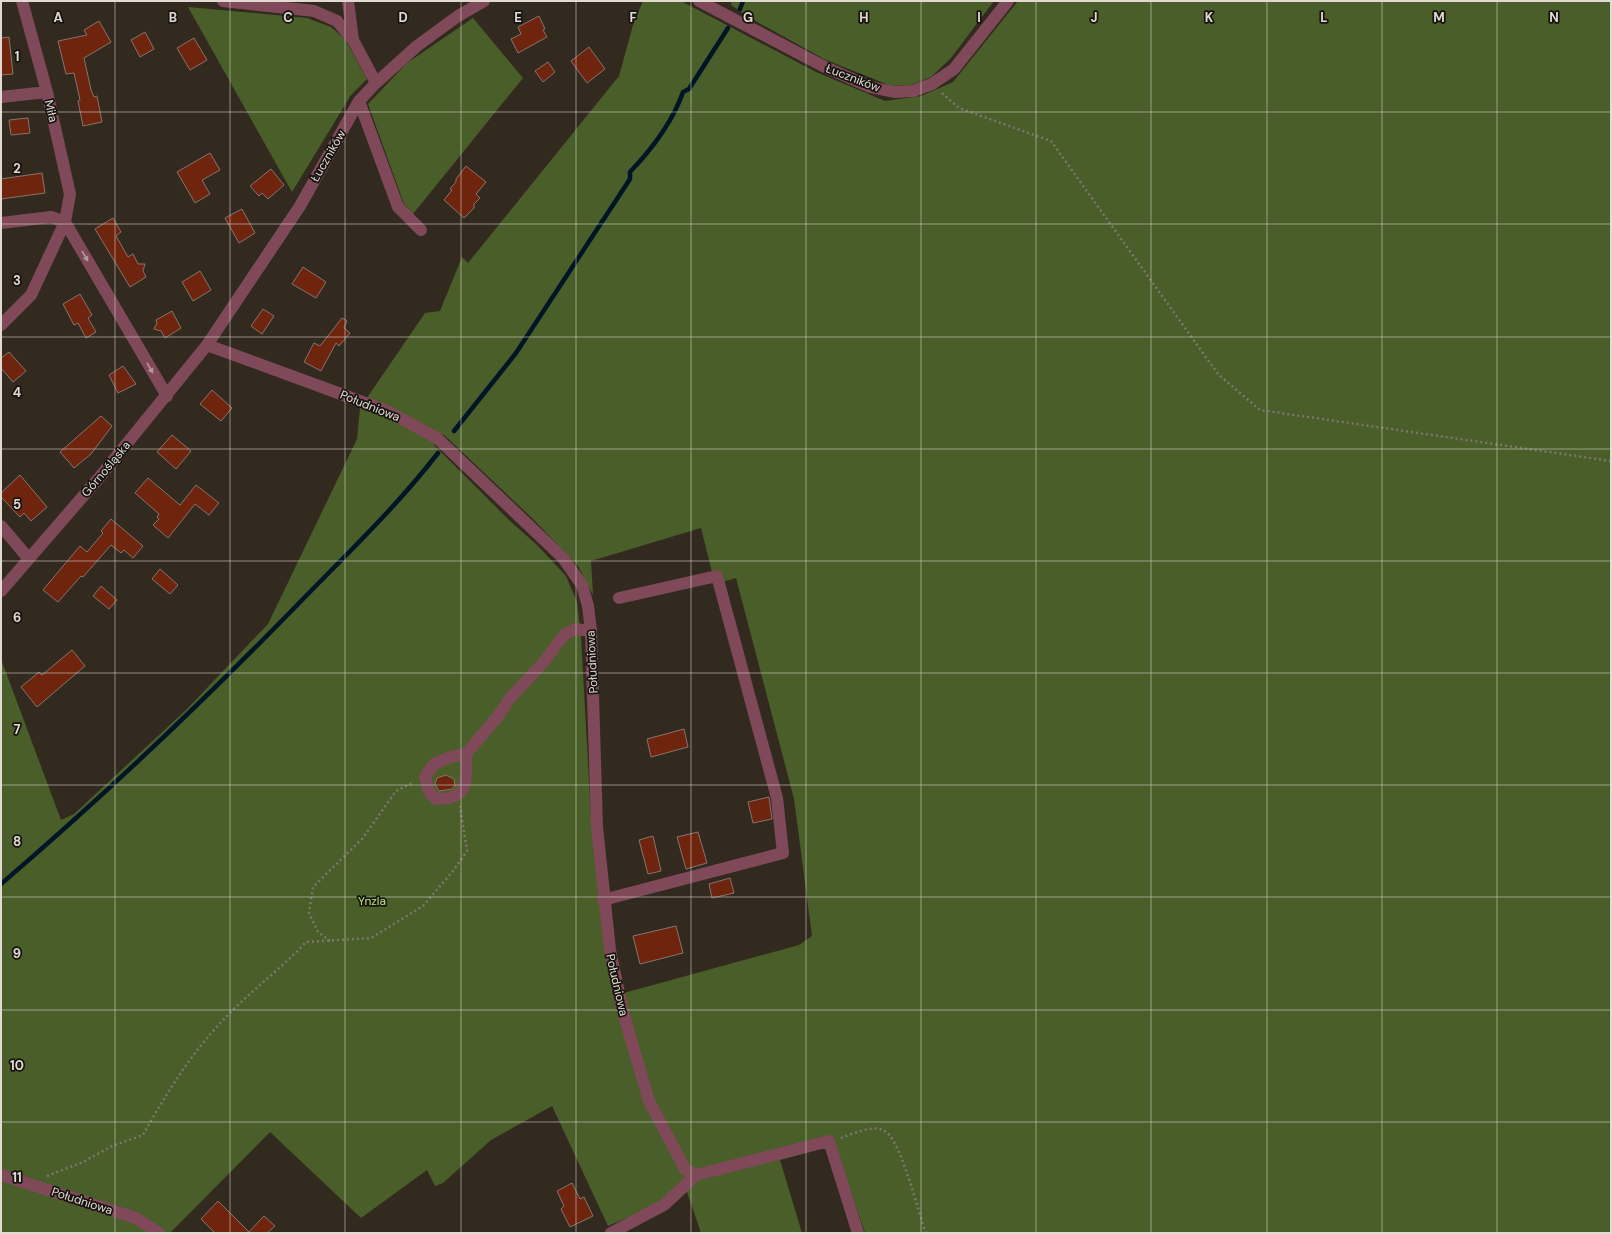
<svg xmlns="http://www.w3.org/2000/svg" width="1612" height="1234" font-family="'DM Sans',sans-serif">
  <style>
    .green { fill: #495e28; fill-rule: evenodd }
    .lines { fill: none; stroke-linecap: round; stroke-linejoin: round }
    .stream { stroke: #001525; stroke-width: 4.5 }
    .building { fill: #6f240e; stroke: #867470 }
    .path { stroke: #7e776d; stroke-width: 2.5; stroke-dasharray: 2 3; stroke-linecap: butt }
    .minor { stroke: #7f4959; stroke-width: 12 }
    .oneway { fill: #b4999c }
    .grid { fill: none; stroke: #e0dad3; stroke-width: 1; stroke-opacity: 0.55 }
    .labels { text-anchor: middle; dominant-baseline: central; stroke-width: 3.5; stroke-linejoin: round; paint-order: stroke }
    .street-label { font-size: 12px; fill: #e0dad3; stroke: #17130f }
    .park-label { font-size: 12px; fill: #b9e47b; stroke: #17130f }
    .grid-label { font-size: 13px; text-anchor: middle; font-weight: bold; fill: #e0dad3; stroke: #17130f; stroke-width: 3.5; stroke-linejoin: round; paint-order: stroke }
  </style>
  <rect width="100%" height="100%" fill="#332a1f"/>
  <path class="green" d="M643 1H681L816 72 885 101 921 96 953 82 1018 1H1611V1233H865L835 1145 780 1160 802 1233H701L687 1192 608 1226 552 1106 491 1140 443 1183 435 1186 427 1170 361 1218 270 1132 170 1233H1V659L61 820 74 814 187 709 268 624 357 439 360 408 425 313 440 311 462 257 468 263 619 76 633 25ZM443 434 533 519 578 566 593 595 591 561 701 528 715 584 736 578 794 799 812 936 799 945 613 996 602 927 591 817 581 637 577 602 566 576 537 545 509 520 434 445Z
    M732 1H994L951 58 931 77 911 85 891 86 824 59 752 19 731 5Z
    M188 7 307 18 331 27 345 39 367 79 351 95 292 192Z
    M473 18 523 78 413 214 404 204 368 104 407 63Z"/>
  <g class="lines">
    <path class="stream" d="M740 9 743 1
      M454 431 516 353 630 179V172C651 150 673 121 683 92L689 89 728 28
      M1 884C106 794 206 699 302 600 349 552 397 506 438 453"/>
  </g>
  <path class="building" d="M539 16 545 29 543 30 547 37 518 53 511 39 521 34 518 27Z
    M99 21 111 42 84 58 91 90 94 97 97 96 102 122 83 126 78 101 80 100 74 73 66 74 58 41 87 35 84 30Z
    M145 32 154 49 140 57 131 40Z
    M9 37 13 74 1 75V38Z
    M194 38 207 60 190 70 177 48Z
    M589 47 605 69 587 83 571 61Z
    M548 62 555 72 543 82 535 71Z
    M28 118 30 133 11 135 9 120Z
    M210 153 220 170 202 180 210 194 195 203 177 172Z
    M466 166 486 182 476 194 480 198 474 204V208L464 218 444 200 452 190 450 189 456 182V179Z
    M271 169 284 185 268 199 262 193 259 196 250 186Z
    M42 173 45 193 1 199V179Z
    M242 209 255 233 239 243 225 218Z
    M113 218 121 232 116 236 128 257 133 254 138 264H145L143 271 146 277 130 287 95 229Z
    M303 267 326 282 316 298 292 284Z
    M200 271 211 290 193 301 182 282Z
    M80 294 92 315 88 318 96 332 86 338 78 323 74 325 63 304Z
    M263 309 274 316 262 334 251 326Z
    M172 311 181 328 165 338 161 331 154 329 157 323 156 320Z
    M342 318 347 321 344 328 350 333 339 346 336 343 321 371 304 362 314 343 320 346Z
    M9 352 26 371 13 382 1 368V358Z
    M123 366 136 384 118 393 109 375Z
    M212 390 232 408 221 421 200 404Z
    M101 416 112 426 91 454 74 468 60 452Z
    M172 435 191 451 176 469 157 452Z
    M20 475 47 507 31 521 24 513 20 517 1 497V493Z
    M148 478 180 505 196 485 219 503 209 515 195 504 168 538 153 525 159 519 157 517 159 514 135 493Z
    M111 519 143 546 133 558 124 550 121 553 111 545 83 577 81 576 58 602 43 590 80 546 87 552 103 533 101 531Z
    M160 569 178 585 170 594 152 579Z
    M101 586 117 600 109 609 93 596Z
    M72 650 85 666 37 707 21 687 39 672 42 675Z
    M684 729 688 747 651 757 647 739Z
    M446 775 454 779 455 786 452 789 439 791 435 784 437 778Z
    M769 797 772 819 753 823 748 802Z
    M698 832 707 863 686 869 677 837Z
    M653 836 661 871 648 874 639 840Z
    M730 878 734 893 712 898 709 884Z
    M676 926 683 953 640 964 633 936Z
    M572 1183 580 1199 584 1197 593 1216 570 1227 561 1209 564 1206 557 1191Z
    M218 1201 249 1232 264 1216 275 1226 267 1233H215L201 1219Z"/>
  <g class="lines">
    <path class="path" d="M942 93 959 108 1051 141 1218 374 1260 410 1611 461
      M330 941 318 932 309 913 313 887 362 839 396 791 414 782
      M841 1138C852 1134 871 1125 883 1130 901 1137 918 1213 926 1233
      M47 1176 83 1162 112 1146 143 1135C167 1092 193 1050 228 1015 253 989 282 968 306 942L371 938 423 906 453 871 467 851 460 806"/>
    <path class="minor" d="M223 1 314 11 337 21 353 40 376 83
      M348 1 353 40
      M699 1 823 66 870 87 894 92 913 91 932 84 954 69 1008 1
      M1 97 47 92
      M359 101 398 207 421 230
      M1 223 51 217 65 222 167 396
      M1 325 31 295 65 222 70 194 47 92 22 1
      M207 345 387 411 437 438 563 558 582 585 588 606 591 631 597 827 610 950 623 1012 649 1101 685 1169 696 1175 829 1141 858 1233
      M1 526 29 559
      M1 591 98 479 207 345 300 206 359 101 376 83 417 46 458 16 484 1
      M466 754C466 782 470 799 436 799L429 792 425 777 434 764 450 757 466 754 499 715 510 698 543 663 564 635 575 629 591 631
      M603 900 783 853 777 798 717 576 619 598
      M1 1175 136 1218 159 1233
      M611 1233 664 1205 696 1175"/>
  </g>
  <defs><path id="oneway-solid" d="M-6-.8H1V-3.2L6.5 0L1 3.2V.8H-6Z"/></defs>
  <g class="oneway">
    <use href="#oneway-solid" transform="translate(85 256) rotate(60)"/>
    <use href="#oneway-solid" transform="translate(150 368) rotate(60)"/>
  </g>
  <path class="grid" d="M115 1V1233M230 1V1233M345 1V1233M461 1V1233M576 1V1233M691 1V1233M806 1V1233M921 1V1233M1036 1V1233M1151 1V1233M1267 1V1233M1382 1V1233M1497 1V1233M1 112H1611M1 224H1611M1 337H1611M1 449H1611M1 561H1611M1 673H1611M1 785H1611M1 897H1611M1 1010H1611M1 1122H1611"/>
  <g class="labels">
    <g class="street-label">
      <text transform="translate(853 78) rotate(21)">Łuczników</text>
      <text transform="translate(51 111) rotate(77)">Miła</text>
      <text transform="translate(328 156) rotate(-60)">Łuczników</text>
      <text transform="translate(370 406) rotate(22)">Południowa</text>
      <text transform="translate(106 469) rotate(-50)">Górnośląska</text>
      <text transform="translate(592 662) rotate(-93)">Południowa</text>
      <text transform="translate(617 985) rotate(77)">Południowa</text>
      <text transform="translate(82 1201) rotate(18)">Południowa</text>
    </g>
    <g class="park-label">
      <text x="372" y="901">Ynzla</text>
    </g>
  </g>
  <g class="grid-label">
    <text x="58" y="22">A</text>
    <text x="173" y="22">B</text>
    <text x="288" y="22">C</text>
    <text x="403" y="22">D</text>
    <text x="518" y="22">E</text>
    <text x="633" y="22">F</text>
    <text x="748" y="22">G</text>
    <text x="864" y="22">H</text>
    <text x="979" y="22">I</text>
    <text x="1094" y="22">J</text>
    <text x="1209" y="22">K</text>
    <text x="1324" y="22">L</text>
    <text x="1439" y="22">M</text>
    <text x="1554" y="22">N</text>
    <text x="17" y="61">1</text>
    <text x="17" y="173">2</text>
    <text x="17" y="285">3</text>
    <text x="17" y="397">4</text>
    <text x="17" y="509">5</text>
    <text x="17" y="622">6</text>
    <text x="17" y="734">7</text>
    <text x="17" y="846">8</text>
    <text x="17" y="958">9</text>
    <text x="17" y="1070">10</text>
    <text x="17" y="1182">11</text>
  </g>
  <rect width="1612" height="1234" fill="none" stroke="#e0dad3" stroke-width="4"/>
</svg>
